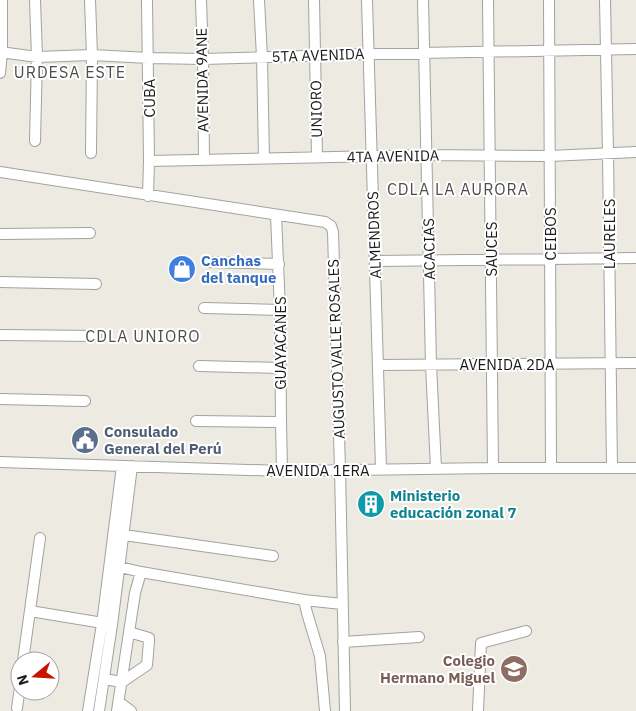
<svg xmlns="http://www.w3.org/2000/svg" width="636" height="711" font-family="'IBM Plex Sans',sans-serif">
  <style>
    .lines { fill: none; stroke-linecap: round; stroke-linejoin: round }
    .minor-casing { stroke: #a2a2a2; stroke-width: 12 }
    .minor { stroke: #fff; stroke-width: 10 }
    .labels { text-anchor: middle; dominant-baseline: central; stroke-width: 4; stroke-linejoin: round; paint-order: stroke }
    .street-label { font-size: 15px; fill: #1b1b1b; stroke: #fff }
    .shop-label { font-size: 15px; font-weight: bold; fill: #366cbe; stroke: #fff; text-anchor: start }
    .service-label { font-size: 15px; font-weight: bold; fill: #4e5e75; stroke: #fff; text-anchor: start }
    .culture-label { font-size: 15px; font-weight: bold; fill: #0d838f; stroke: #fff; text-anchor: start }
    .education-label { font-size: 15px; font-weight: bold; fill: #785e54; stroke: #fff; text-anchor: end }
    .neighbourhood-label { font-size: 16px; letter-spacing: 1px; fill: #4e4e4e; stroke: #fff }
  </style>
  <rect width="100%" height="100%" fill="#edeae1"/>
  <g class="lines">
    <g class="minor-casing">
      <path id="minor" d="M90 0 92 55 91 153
        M147 0 149 161 148 196
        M201 0 203 59 204 160
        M259 0 262 57 264 158
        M314 0 317 157
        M367 0 381 469
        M423 0 431 365 436 468
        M488 0 493 468
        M549 0 551 467
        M605 0 608 153 612 468
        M0 52 37 57 92 55 149 58 203 59 369 54 636 49
        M0 73 2 52V0
        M35 141 37 57 35 0
        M149 161 426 155 550 156 636 152
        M0 172 325 222 331 226 333 232 340 469 345 711
        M276 215 280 310 281 422 282 471
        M0 234 90 233
        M375 261 636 258
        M206 262 279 264
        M0 282 96 284
        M204 308 280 310
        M0 335 96 336
        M378 365 636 363
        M199 366 280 368
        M0 399 85 401
        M196 421 281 422
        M0 462 282 471 493 468H636
        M124 535 273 556
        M120 567 141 572
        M304 600 342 604
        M30 611 109 624
        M343 642 419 637
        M23 661 40 538
        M104 679 122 682 147 665 149 641V638L129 632
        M119 702 131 711
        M17 708 20 687
        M88 711 102 624 122 466
        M99 711 112 625 132 466
        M117 711 135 593 141 572 304 600 307 613 320 656 325 711
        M478 711 481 643 526 631"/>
    </g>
    <use href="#minor" class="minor"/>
  </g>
  <defs>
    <g id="shop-disc" transform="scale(1.4375)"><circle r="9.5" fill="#3f7fe0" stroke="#fff"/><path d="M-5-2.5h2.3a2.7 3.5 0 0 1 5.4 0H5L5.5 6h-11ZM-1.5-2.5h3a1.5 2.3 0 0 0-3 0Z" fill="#fff"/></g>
    <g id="civic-disc" transform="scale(1.4375)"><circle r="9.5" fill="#5c6f8a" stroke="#fff"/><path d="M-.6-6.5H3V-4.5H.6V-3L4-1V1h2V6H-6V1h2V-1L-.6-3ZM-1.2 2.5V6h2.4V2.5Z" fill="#fff"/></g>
    <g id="building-disc" transform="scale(1.4375)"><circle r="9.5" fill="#0f9aa8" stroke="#fff"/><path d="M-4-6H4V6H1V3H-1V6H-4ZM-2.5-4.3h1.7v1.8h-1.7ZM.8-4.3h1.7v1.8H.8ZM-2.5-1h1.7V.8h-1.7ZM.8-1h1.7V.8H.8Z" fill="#fff"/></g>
    <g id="university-disc" transform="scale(1.4375)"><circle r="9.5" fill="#8d6e63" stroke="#fff"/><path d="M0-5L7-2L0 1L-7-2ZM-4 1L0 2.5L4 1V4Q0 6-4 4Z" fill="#fff"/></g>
  </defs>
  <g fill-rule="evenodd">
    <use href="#shop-disc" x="182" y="269"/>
    <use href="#civic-disc" x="85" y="440"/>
    <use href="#building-disc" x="371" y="504"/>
    <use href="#university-disc" x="514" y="669"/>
  </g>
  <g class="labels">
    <g class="street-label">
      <text transform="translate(318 55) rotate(-2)">5TA AVENIDA</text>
      <text transform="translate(202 80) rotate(-91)">AVENIDA 9ANE</text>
      <text transform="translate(149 98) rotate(-90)">CUBA</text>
      <text transform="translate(316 109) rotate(-91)">UNIORO</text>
      <text transform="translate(393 156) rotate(-1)">4TA AVENIDA</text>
      <text transform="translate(550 234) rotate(-90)">CEIBOS</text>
      <text transform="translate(609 234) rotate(-90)">LAURELES</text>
      <text transform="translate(374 235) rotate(-92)">ALMENDROS</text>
      <text transform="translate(429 249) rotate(-91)">ACACIAS</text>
      <text transform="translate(491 249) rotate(-90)">SAUCES</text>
      <text transform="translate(280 343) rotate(-90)">GUAYACANES</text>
      <text transform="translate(336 349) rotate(-92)">AUGUSTO VALLE ROSALES</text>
      <text x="507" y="364">AVENIDA 2DA</text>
      <text x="318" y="470">AVENIDA 1ERA</text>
    </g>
    <g class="shop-label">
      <text x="201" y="260">Canchas<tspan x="201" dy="17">del tanque</tspan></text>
    </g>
    <g class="service-label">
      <text x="104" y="431">Consulado<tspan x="104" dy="17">General del Perú</tspan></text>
    </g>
    <g class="culture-label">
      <text x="390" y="495">Ministerio<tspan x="390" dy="17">educación zonal 7</tspan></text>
    </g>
    <g class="education-label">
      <text x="495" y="660">Colegio<tspan x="495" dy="17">Hermano Miguel</tspan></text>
    </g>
    <g class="neighbourhood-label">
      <text x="70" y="72">URDESA ESTE</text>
      <text x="458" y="189">CDLA LA AURORA</text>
      <text x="143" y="336">CDLA UNIORO</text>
    </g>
  </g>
  <g transform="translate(35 676) rotate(252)"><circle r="24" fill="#ffffff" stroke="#a4a4a4"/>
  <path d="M0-4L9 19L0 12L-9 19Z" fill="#c71300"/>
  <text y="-8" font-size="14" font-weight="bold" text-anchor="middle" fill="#1b1b1b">N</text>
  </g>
</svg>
